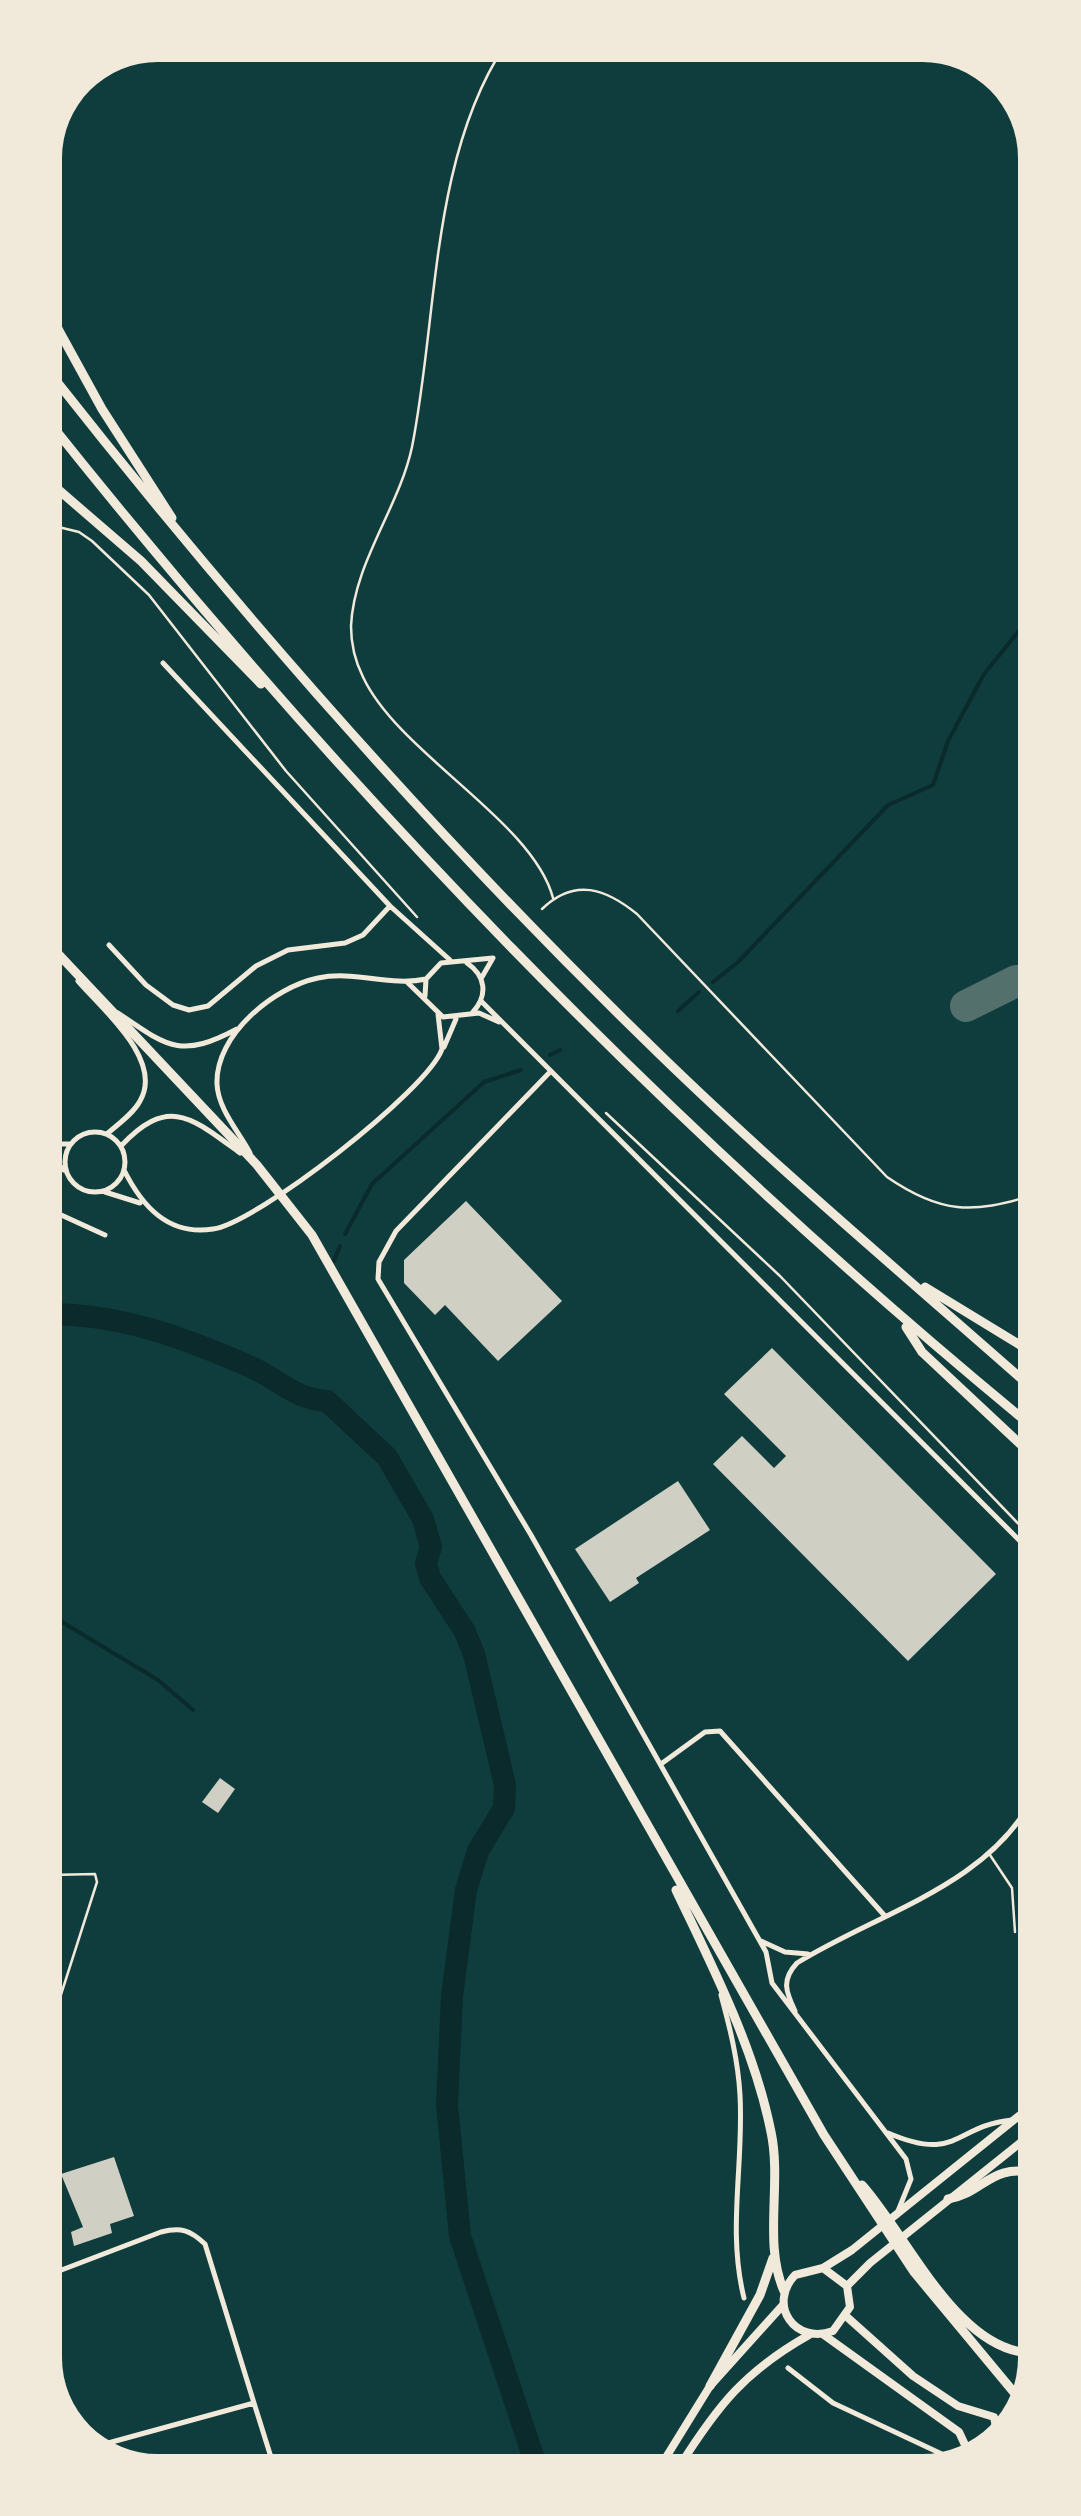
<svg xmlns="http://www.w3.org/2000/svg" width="1081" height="2516" font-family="'PT Sans',sans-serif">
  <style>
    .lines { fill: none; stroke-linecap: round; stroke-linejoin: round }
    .stream { stroke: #0a2a2b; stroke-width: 4 }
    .river { stroke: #0a2a2b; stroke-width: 22 }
    .taxiway { stroke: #53706d; stroke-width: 32 }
    .building { fill: #cfcfc3 }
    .path { stroke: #f1e9da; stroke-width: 2.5 }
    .service { stroke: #f1e9da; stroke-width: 2.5 }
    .minor { stroke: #f1e9da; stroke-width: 5 }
    .primary { stroke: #f1e9da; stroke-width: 8 }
    .trunk { stroke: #f1e9da; stroke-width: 9 }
    .motorway { stroke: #f1e9da; stroke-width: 9 }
  </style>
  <rect width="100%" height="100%" fill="#0f3d3e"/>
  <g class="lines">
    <path class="stream" d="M1031 496V506
      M713 982 738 962 888 805 933 785 948 741 984 674 1031 616
      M678 1011 699 992
      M550 1055 560 1050
      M345 1234 372 1184 484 1082 521 1070
      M334 1261 340 1246
      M49 1603 62 1622 158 1680 193 1710"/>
    <path class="river" d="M48 1314C121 1314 185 1338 251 1367 280 1380 294 1399 327 1401L387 1457 423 1519 431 1547 426 1563 430 1578 464 1630 474 1654 505 1785 504 1808 478 1851 466 1890 452 1996 447 2105 460 2236 537 2468"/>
    <path class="taxiway" d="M966 1006 1016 981 1032 983"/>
  </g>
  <path class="building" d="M466 1201 562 1301 498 1361 445 1305 435 1315 404 1283V1260Z
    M772 1348 996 1574 908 1661 713 1464 742 1436 774 1468 786 1456 724 1394Z
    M678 1481 710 1530 636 1578 639 1583 610 1602 575 1549Z
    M220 1778 235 1789 218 1813 202 1802Z
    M114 2157 134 2216 110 2224 112 2233 74 2246 71 2232 83 2227 61 2174Z"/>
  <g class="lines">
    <path class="path" d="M46 524 79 532 92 541 149 595 286 771 417 917
      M606 1113 780 1276 1034 1540
      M1030 2062 1026 2055 1035 2034"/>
    <path class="service" d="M474 45 494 57
      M505 45C430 159 438 317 412 447 399 508 354 562 351 626 351 643 355 661 363 677 399 754 533 821 553 898
      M542 909C575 877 606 889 637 914L887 1177C941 1214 972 1214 1033 1195
      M990 1855 1012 1888 1015 1932
      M50 1875 95 1874 97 1882 57 2007V2059L50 2100"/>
    <path class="minor" d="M163 663 390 906 450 960
      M109 945 146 985 173 1005 189 1010 208 1006 256 966 288 950 345 943 363 935 390 906
      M467 963C486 976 488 995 473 1012
      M482 977 493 958
      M78 981C102 1009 164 1060 140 1101 133 1114 118 1124 107 1134
      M408 983 443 1017 479 1013 499 1022
      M425 996 426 979 441 963 493 958
      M481 1001 1034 1555
      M118 1013C168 1047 180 1059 237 1029
      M444 1047 456 1019
      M549 1073 396 1231 379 1262 378 1279 531 1535 766 1952 772 1983 906 2159 911 2179 898 2211
      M65 1162a30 30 0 1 1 60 0a30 30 0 1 1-60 0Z
      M48 1144H70
      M121 1146C169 1095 192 1118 240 1153
      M250 1153C239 1132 218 1109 217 1084 215 1035 274 987 318 978 354 970 390 987 426 979
      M48 1156 64 1170
      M124 1170C142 1206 168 1236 213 1229 257 1223 428 1090 442 1049L438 1014
      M105 1192 140 1203
      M48 1209 105 1235
      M661 1764 705 1732 720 1731 884 1915
      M761 1941 785 1952 808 1954
      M721 1995C730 2028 738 2060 740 2095 744 2164 727 2230 744 2298
      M795 2011C786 1992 781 1980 797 1963 877 1913 991 1885 1035 1794
      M888 2133C958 2163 954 2126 1012 2120
      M51 2274 161 2232C181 2227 190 2230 205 2244L254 2403
      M788 2368 833 2403 961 2463
      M90 2448 254 2403 275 2470"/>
    <path class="primary" d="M823 2268 847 2286 850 2307 833 2331C795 2345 767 2305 795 2275L823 2268 852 2250 1035 2103
      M847 2286 870 2263 1035 2131
      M847 2317 913 2376 958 2406 994 2417 998 2437
      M824 2335 959 2432 966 2447 978 2451
      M660 2467 710 2386 783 2305
      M679 2467C718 2405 745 2371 809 2335"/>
    <path class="trunk" d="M47 942 257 1165 312 1235 824 2135 914 2272 1021 2401
      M676 1890C713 1968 754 2047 771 2132 782 2183 763 2244 784 2291
      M862 2185C908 2236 959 2356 1036 2353
      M948 2199C985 2193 989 2163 1036 2173
      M710 2386 760 2295 773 2258
      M999 2434H1002"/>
    <path class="motorway" d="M46 307 102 409 172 518
      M46 368C231 603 430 831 645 1040 769 1162 903 1274 1033 1389
      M46 418C343 791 665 1125 1034 1428
      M46 479 141 561 261 684
      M925 1287 1033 1353
      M906 1327 922 1352 1034 1457"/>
  </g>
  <path d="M0 0H1081V2516H0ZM158 62H922A96 96 0 0 1 1018 158V2358A96 96 0 0 1 922 2454H158A96 96 0 0 1 62 2358V158A96 96 0 0 1 158 62Z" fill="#f1e9da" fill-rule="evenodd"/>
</svg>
